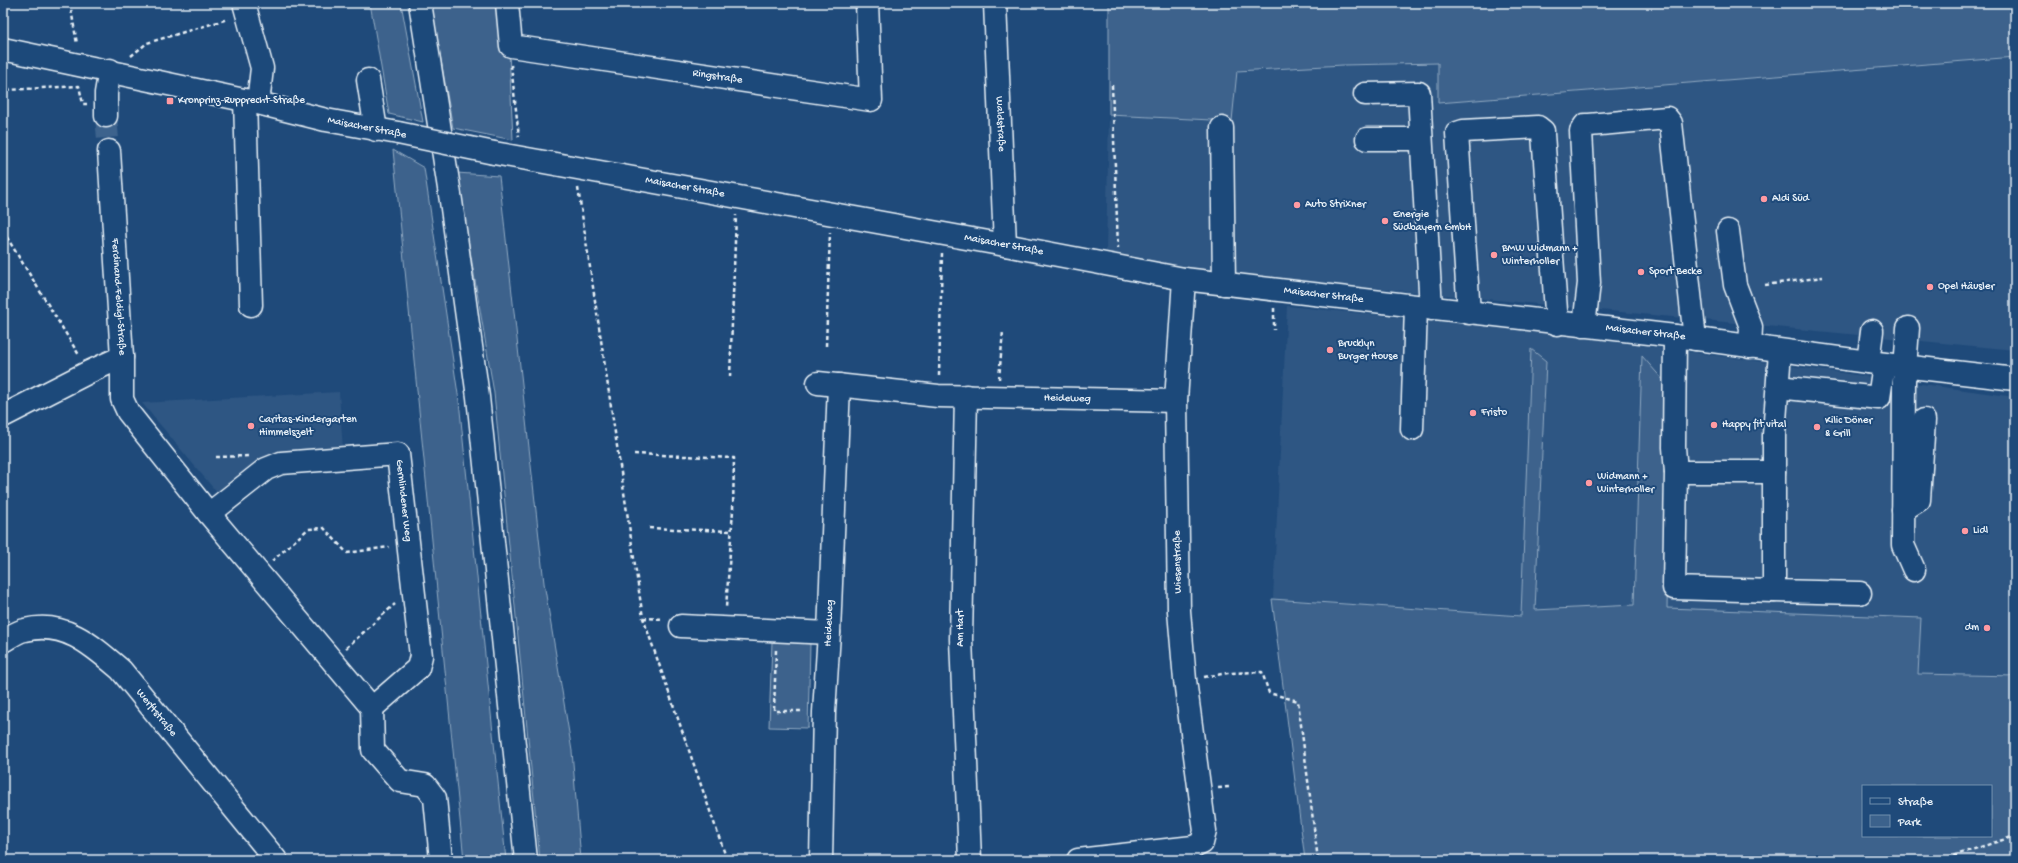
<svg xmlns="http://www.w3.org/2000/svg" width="2018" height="863" font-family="'Gochi Hand',sans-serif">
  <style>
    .built { fill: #2e5683 }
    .green { fill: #3c628c; stroke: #92aac2; fill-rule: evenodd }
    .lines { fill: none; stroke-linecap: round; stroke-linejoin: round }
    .minor-tunnel { stroke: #3d638d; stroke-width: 22; stroke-dasharray: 22 11; stroke-linecap: butt }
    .minor-casing { stroke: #e8f1f8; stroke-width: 25 }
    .highway-casing { stroke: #e8f1f8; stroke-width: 25 }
    .path { stroke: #e8f1f8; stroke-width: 2.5; stroke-dasharray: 4 3; stroke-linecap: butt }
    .minor { stroke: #1f4a7a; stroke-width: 22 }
    .highway { stroke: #1f4a7a; stroke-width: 22 }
    .minor-bridge-casing { stroke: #e8f1f8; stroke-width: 25; stroke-linecap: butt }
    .minor-bridge { stroke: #1f4a7a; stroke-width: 22 }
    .poi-dot { fill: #ff9aa2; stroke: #1f4a7a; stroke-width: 1.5 }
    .labels { text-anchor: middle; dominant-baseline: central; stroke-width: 4; stroke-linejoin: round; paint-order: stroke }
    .street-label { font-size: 11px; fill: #e8f1f8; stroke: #1f4a7a }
    .poi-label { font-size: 11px; fill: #e8f1f8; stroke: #1f4a7a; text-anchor: start }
  </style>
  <rect width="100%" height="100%" fill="#1f4a7a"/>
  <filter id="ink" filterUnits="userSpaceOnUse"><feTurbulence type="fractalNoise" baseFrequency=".025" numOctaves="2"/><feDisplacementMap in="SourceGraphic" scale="8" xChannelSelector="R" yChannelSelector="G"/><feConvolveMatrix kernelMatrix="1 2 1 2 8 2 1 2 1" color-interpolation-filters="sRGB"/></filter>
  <g filter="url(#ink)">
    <path class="built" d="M2015 57V350L1185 270 1106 252 1109 115 1232 121 1237 71 1343 65 1438 63V103Z
      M1287 306 1532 330 2015 397V676L1918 674 1920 618 1522 616 1273 599Z
      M339 392 343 450 219 495 142 403Z"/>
    <path class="green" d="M370 3H401L423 122 389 114Z
      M431 3H503L509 51 513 140 453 128Z
      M1109 3H2015V57L1438 103V63L1343 65 1237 71 1232 121 1109 115Z
      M393 150 424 168 459 401 506 860H464Z
      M457 173 499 176 544 583 572 751 581 860H540L494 393Z
      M1531 349 1546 361 1535 610 1634 605 1642 356 1671 389 1667 608 1921 618 1918 674 2015 676V860H1305L1272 599 1521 616ZM1863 786H1991V836H1863Z
      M772 642 810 643 808 728 769 727Z"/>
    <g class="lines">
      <path class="minor-tunnel" d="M106 116 109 151"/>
      <g class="minor-casing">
        <g id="minor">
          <path d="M244 3 262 68 258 103"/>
          <path id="s1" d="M507 3 511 46 871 100 867 3"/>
          <path id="s2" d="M995 3 1005 245"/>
          <path d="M3 49 258 103 326 120 398 133"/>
          <path d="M368 80 376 130"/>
          <path d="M1365 94 1419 93 1431 309"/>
          <path d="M245 100 251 305"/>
          <path d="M106 116V93L110 70"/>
          <path d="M1222 128 1224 284"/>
          <path d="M1367 139H1421"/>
          <path id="s3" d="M109 151 122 357V399L128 412 209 514 372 708 373 750 400 781 425 785 435 798 441 860"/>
          <path id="s4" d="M494 153 1005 245 1184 279 1675 336 1868 362 2015 379"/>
          <path d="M1728 231 1735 285 1751 327 1750 347"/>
          <path d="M1469 313 1457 133 1463 131 1538 127 1543 131V134L1557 324"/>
          <path d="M1584 326 1589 283 1581 131 1585 125H1589L1667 118 1671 123 1695 339"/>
          <path d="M1908 328 1904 381 1903 545 1914 570"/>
          <path d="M1675 336 1674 447 1676 472"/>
          <path d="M1780 351 1774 435V591L1860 593"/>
          <path d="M1868 362 1872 331"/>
          <path id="s5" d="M818 383 938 396 1176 401"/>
          <path d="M1778 387 1879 398 1884 364"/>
          <path d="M966 396 961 639 970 860"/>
          <path d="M3 416 89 372 122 357"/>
          <path d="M1412 429 1416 307"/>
          <path d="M1903 510 1919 500 1924 420"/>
          <path id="s6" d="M209 514 266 469 281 463 398 454 421 656 418 668 372 708"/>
          <path d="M1774 591 1674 588 1676 472H1774"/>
          <path d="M681 626 829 633"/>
          <path id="s7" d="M3 641C10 637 18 631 25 630 65 620 93 646 121 670L276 860"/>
          <path id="s8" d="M821 860 824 712 829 633 839 385"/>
          <path d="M1078 860 1193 847 1202 843 1205 831 1185 680 1179 611 1176 401 1184 279"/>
        </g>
      </g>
      <g class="highway-casing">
        <path id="highway" d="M420 3 451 201 478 397 526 860"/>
      </g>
      <path class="path" d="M70 3 77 44
        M131 56 147 43 228 19
        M511 65 519 137
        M4 69 7 90 79 86 83 104H87
        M1112 85 1118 248
        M578 188 643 618 727 860
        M3 231 79 355
        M1765 285 1823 277
        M1274 308V330
        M826 346 830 232
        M939 376 942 253
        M730 377 736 215
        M999 379 1003 331
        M634 454 734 458 733 510 726 608
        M216 457 249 456
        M649 528 731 531
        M272 561 308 529 324 528 347 553 389 547
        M643 618 664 619
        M346 648 395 604
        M776 650 774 711H804
        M1204 677 1228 673 1262 672 1269 693 1298 701 1318 860
        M1218 788 1229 787
        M1940 860 2015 836"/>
      <use href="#minor" class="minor"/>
      <use href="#highway" class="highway"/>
      <g class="minor-bridge-casing">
        <path id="minor-bridge" d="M398 133 494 153"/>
      </g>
      <use href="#minor-bridge" class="minor-bridge"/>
    </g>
  </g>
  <g class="poi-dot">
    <rect x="166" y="97" width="8" height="8" rx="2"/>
    <circle cx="1764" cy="199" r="4"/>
    <circle cx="1297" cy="205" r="4"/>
    <circle cx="1385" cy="221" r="4"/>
    <circle cx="1494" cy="255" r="4"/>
    <circle cx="1641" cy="272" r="4"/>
    <circle cx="1930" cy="287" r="4"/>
    <circle cx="1330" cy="350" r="4"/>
    <circle cx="1473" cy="413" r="4"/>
    <circle cx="1714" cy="425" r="4"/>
    <circle cx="251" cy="426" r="4"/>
    <circle cx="1817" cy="427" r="4"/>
    <circle cx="1589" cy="483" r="4"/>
    <circle cx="1965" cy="531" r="4"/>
    <circle cx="1987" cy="628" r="4"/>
  </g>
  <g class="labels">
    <g class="street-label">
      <text stroke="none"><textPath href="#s1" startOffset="252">Ringstraße</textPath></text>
      <text stroke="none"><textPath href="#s2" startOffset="121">Waldstraße</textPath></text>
      <text transform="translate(367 128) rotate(11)">Maisacher Straße</text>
      <text stroke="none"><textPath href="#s4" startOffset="194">Maisacher Straße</textPath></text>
      <text stroke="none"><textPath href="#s4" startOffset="518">Maisacher Straße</textPath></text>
      <text stroke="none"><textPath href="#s3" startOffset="146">Ferdinand-Feldigl-Straße</textPath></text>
      <text stroke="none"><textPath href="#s4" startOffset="842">Maisacher Straße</textPath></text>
      <text stroke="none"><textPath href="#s4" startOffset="1166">Maisacher Straße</textPath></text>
      <text stroke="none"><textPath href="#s5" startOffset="250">Heideweg</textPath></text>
      <text stroke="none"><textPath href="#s6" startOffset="253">Gernlindener Weg</textPath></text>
      <text transform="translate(1178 562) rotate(-91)">Wiesenstraße</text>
      <text stroke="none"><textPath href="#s8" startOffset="237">Heideweg</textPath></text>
      <text transform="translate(961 628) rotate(-90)">Am Hart</text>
      <text stroke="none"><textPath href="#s7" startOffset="189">Werftstraße</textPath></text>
    </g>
    <g class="poi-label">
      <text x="178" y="101">Kronprinz-Rupprecht-Straße</text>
      <text x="1772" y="199">Aldi Süd</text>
      <text x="1305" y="205">Auto Strixner</text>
      <text x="1393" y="215">Energie<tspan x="1393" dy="13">Südbayern GmbH</tspan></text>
      <text x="1502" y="249">BMW Widmann +<tspan x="1502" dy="13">Winterholler</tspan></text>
      <text x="1649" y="272">Sport Becke</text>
      <text x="1938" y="287">Opel Häusler</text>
      <text x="1338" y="344">Brucklyn<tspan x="1338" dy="13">Burger House</tspan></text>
      <text x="1481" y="413">Fristo</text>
      <text x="259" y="420">Caritas-Kindergarten<tspan x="259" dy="13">Himmelszelt</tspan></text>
      <text x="1825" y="421">Kilic Döner<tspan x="1825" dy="13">&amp; Grill</tspan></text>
      <text x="1722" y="425">Happy fit vital</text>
      <text x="1597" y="477">Widmann +<tspan x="1597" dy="13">Winterholler</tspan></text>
      <text x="1973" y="531">Lidl</text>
      <text x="1979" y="628" text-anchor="end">dm</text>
    </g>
  </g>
  <rect width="2018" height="863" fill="none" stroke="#1f4a7a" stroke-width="16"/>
  <rect x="8" y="8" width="2002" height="847" fill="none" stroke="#e8f1f8" stroke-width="1.5" filter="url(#ink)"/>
  <rect x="1862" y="785" width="130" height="52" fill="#1f4a7a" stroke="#6f8dac"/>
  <rect x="1870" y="798" width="20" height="6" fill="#1f4a7a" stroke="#6f8dac"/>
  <text x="1898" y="805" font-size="12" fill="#e8f1f8">Straße</text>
  <rect x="1870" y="815" width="20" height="12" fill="#3c628c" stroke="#6f8dac"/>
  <text x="1898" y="825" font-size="12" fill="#e8f1f8">Park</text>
</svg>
